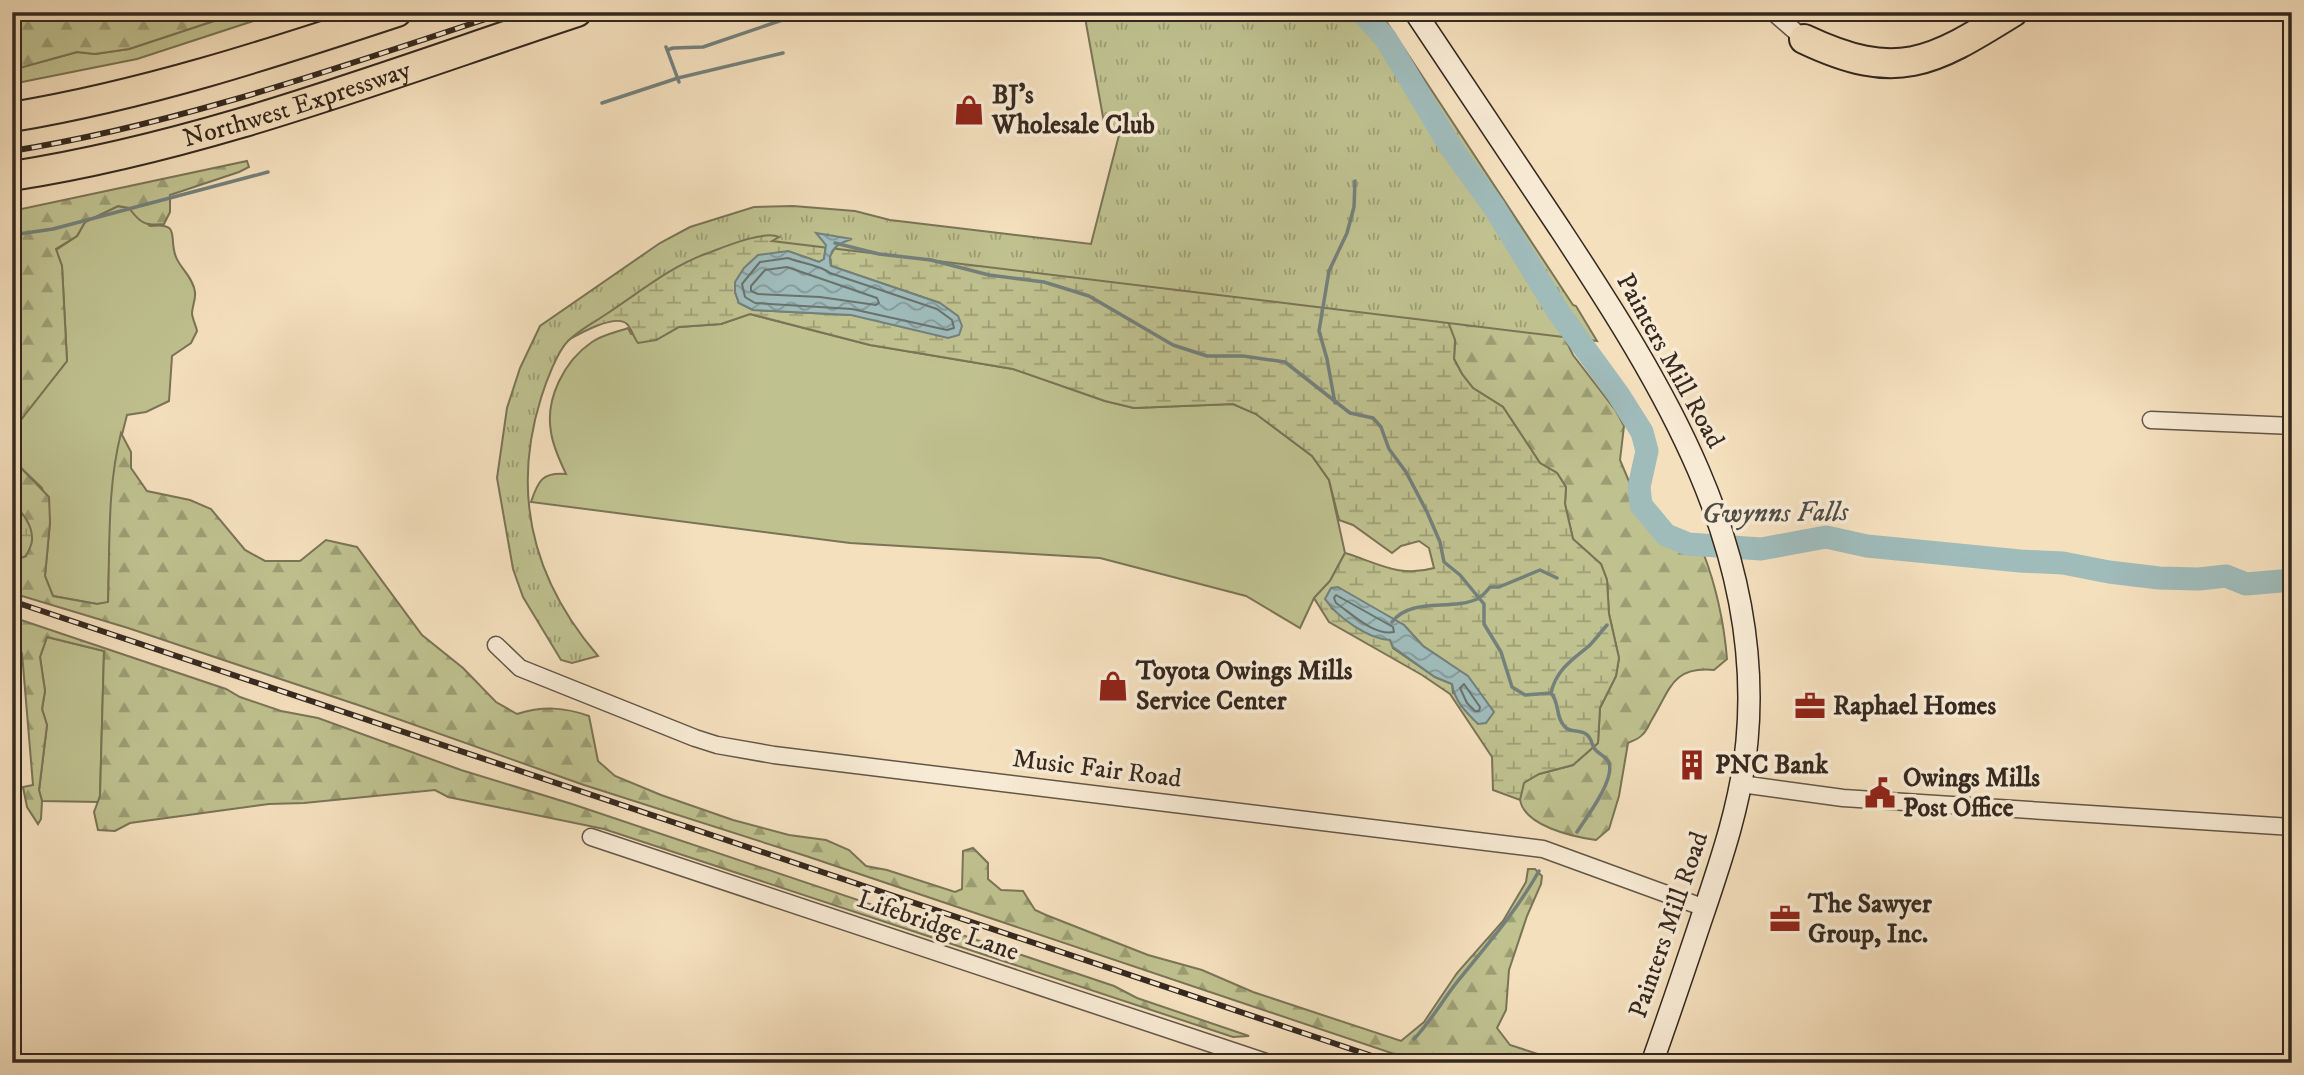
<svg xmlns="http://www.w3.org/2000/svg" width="2304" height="1075" font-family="'IM FELL DW Pica',serif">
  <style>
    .grass { fill: #bfc18f; stroke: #7a7457; stroke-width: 2 }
    .forest { fill: url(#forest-firs); stroke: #7a7457; stroke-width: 2 }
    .wetland { fill: url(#wetland-marsh); stroke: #7a7457; stroke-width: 2; fill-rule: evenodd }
    .park { fill: url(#park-tufts); stroke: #7a7457; stroke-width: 2 }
    .water { fill: url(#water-waves); stroke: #74807c; stroke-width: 2 }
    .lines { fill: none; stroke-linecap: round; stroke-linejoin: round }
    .shore { stroke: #6a726c; stroke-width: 2 }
    .stream { stroke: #74807c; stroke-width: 3.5 }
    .river { stroke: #9fbbba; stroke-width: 23 }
    .street-casing { stroke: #645647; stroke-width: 19 }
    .secondary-casing { stroke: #34281f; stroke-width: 24 }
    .highway-casing { stroke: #34281f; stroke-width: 32 }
    .street { stroke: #f8ebd5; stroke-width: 16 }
    .secondary { stroke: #f8ebd5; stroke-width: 21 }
    .highway { stroke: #f5e0be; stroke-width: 28 }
    .rail-casing { stroke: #34281f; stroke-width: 6 }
    .rail { stroke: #f8ebd5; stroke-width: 3.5; stroke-dasharray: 10; stroke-linecap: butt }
    .labels { text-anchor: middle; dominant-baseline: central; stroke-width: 7; stroke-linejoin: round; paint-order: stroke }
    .poi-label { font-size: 26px; font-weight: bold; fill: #34281f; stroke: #f8ebd5; text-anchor: start }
    .street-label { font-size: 26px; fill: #34281f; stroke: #f8ebd5 }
    .water-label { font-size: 28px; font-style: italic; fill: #4f4d46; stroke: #f8ebd5 }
  </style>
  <defs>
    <pattern id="forest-firs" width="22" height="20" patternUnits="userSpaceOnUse" patternTransform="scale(1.75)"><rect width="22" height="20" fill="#bfc18f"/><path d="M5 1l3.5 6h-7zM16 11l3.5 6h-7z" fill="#9c9d74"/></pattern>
    <pattern id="wetland-marsh" width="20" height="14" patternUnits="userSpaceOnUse" patternTransform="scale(1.75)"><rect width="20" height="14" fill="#bfc18f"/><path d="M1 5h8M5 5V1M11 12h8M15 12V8" fill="none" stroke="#9c9d74"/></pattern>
    <pattern id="park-tufts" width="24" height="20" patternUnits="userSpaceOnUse" patternTransform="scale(1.75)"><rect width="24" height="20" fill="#bfc18f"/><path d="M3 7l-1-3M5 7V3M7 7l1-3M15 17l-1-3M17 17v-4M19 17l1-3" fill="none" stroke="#9c9d74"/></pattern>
    <pattern id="water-waves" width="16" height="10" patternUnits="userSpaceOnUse" patternTransform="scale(1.75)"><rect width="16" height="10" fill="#9fbbba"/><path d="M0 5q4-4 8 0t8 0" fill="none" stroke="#829897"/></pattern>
  </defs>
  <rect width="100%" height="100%" fill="#f5e0be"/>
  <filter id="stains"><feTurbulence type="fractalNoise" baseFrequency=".00286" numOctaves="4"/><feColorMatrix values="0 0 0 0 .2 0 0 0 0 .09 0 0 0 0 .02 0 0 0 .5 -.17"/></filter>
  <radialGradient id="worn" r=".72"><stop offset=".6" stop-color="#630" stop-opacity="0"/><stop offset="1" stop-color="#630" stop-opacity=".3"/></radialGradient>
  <path class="grass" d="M241 12H281L137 59 12 84V70L77 52 95 54 129 49Z
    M118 206 129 208 150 226C182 222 168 238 176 257 180 268 193 277 195 292 196 299 192 307 192 314 193 320 196 326 197 331L191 343 172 356 169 401 146 412 127 415C109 479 110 537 108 603L97 604 53 596 45 576 50 522 42 488 19 466 12 464V431L67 361 62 266 56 250 77 236 85 222Z
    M750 314 870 345 1013 369 1105 401 1134 408 1233 404 1256 414 1312 456 1329 480 1345 553 1330 581 1314 598 1300 628 1246 596 1100 558 850 543 531 502C538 481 542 472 566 474 560 461 553 447 551 432 545 399 564 361 592 342 602 335 617 332 628 328L631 334 656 340 679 327 721 324Z
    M47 637 104 651 100 796 98 802 42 801 39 791 47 725 42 709 45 691 40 657Z"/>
  <path class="forest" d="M12 12H241L129 49 95 54 77 52 12 70Z
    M247 161 249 167 239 172 170 195V212L164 224C145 226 140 223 129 208L118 206 85 222 77 236 56 249 62 266 67 361 12 431V211Z
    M1134 187 1523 252 1573 355 1616 411 1624 426 1620 460 1647 524 1658 538 1703 552C1716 586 1724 622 1727 659L1714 670C1671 666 1670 691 1651 721 1649 725 1646 732 1642 735 1639 739 1632 741 1628 743L1619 796 1609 829 1596 840C1574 837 1523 826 1520 799 1520 795 1523 787 1523 783L1539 774 1573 765 1598 743 1600 708 1616 676 1619 658 1609 614 1607 580 1601 564 1573 539 1565 504 1566 487 1557 473 1540 463 1503 407 1473 388 1462 374 1454 359 1455 340Z
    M121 433 131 452V468L147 491 190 500 211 509 245 550 265 561H300L326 540 357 547 422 635 463 668 496 702 517 714C543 706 564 707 589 716L598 761 615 776 661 795 733 820 789 835 826 840 849 850 866 866 887 870 955 892 962 889 963 851 973 848 988 863V879L1001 890 1023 891 1035 910 1046 915 1148 955 1202 970 1253 992 1401 1041 1424 1022 1457 973 1503 921 1526 882 1528 869H1535L1542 876 1541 884 1527 916 1509 970 1506 1010 1497 1028 1510 1045 1541 1055 1544 1063H1421L806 856 584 785 364 707 128 628 12 593V561L26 556 18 509 12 505V464L19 466 49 497 50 522 45 576 53 596 97 604 108 602C110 546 107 488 121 433Z
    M12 617 226 689 240 697 281 711 318 718 461 770 572 804 1114 986 1137 998 1249 1036 1233 1037 604 829 448 797 435 790 304 803 269 804 130 823 115 831 98 830 94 812 100 796 104 651 47 637 40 657 45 691 42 709 47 725 39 790 42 801 41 819 38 824 27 807 23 787 33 785 22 653 12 644Z"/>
  <path class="wetland" d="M798 230 826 245 824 259 819 262 788 251 735 292 739 303 753 310 851 315 940 303 831 266 830 256 836 246 1440 309 1449 324 1455 340 1454 359 1462 374 1473 388 1503 407 1540 463 1557 473 1566 487 1565 504 1573 539 1601 564 1607 580 1609 614 1619 658 1616 676 1600 708 1598 743 1573 765 1539 774 1524 783 1520 800 1493 790 1492 757 1450 694 1422 675 1329 622 1314 598 1330 581 1345 553C1378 563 1399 578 1434 568L1429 548 1419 541 1401 546 1392 553 1353 525 1339 520 1329 480 1312 456 1256 414 1233 404 1134 408 1105 401 1013 369 870 345 750 314 721 324 679 327 656 340 638 343C634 338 631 328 627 324 614 312 572 338 559 345L588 322 714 243ZM1331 608H1373L1404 625 1423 646 1447 662 1493 712 1453 693 1452 684 1435 677 1393 648 1390 640Z
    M12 505C23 511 33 527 32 540 32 545 28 552 26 556L12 561Z"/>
  <path class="park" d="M1084 12H1380L1573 305 1576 306 1597 341 772 241 779 237C764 230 724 247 708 253 671 266 640 292 608 313 595 322 579 330 568 341 557 352 546 382 541 398 511 494 533 580 598 656L572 663 561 660 523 597 513 569 497 478 507 408 520 368 540 326 660 243 690 227 754 207 793 206 855 211 890 220 1091 244 1119 135 1105 128Z"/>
  <path class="water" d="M816 233 852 239C839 243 826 250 831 266L940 303 958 316 962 326 959 335 948 338 851 315 753 310 739 303 735 292V282L744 268 758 255 788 251 819 262 824 259 826 245Z
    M1338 587 1404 625 1423 646 1468 676 1494 712 1486 723 1478 724C1466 712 1455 702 1452 684L1435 677 1393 647 1390 640C1368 639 1337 617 1325 599L1331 588Z"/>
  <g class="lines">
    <path class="shore" d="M788 258C800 263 820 265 830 273L937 309 952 320 954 328 947 330 852 309 755 303 745 297 742 284 760 262Z
      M787 267 877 298 879 303 876 305 820 297 758 294 751 291V286L765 270Z
      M1336 595 1393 627 1394 632C1374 636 1352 614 1336 603L1334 598Z
      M1464 684 1480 707 1479 711H1475L1467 703 1460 688Z"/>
    <path class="stream" d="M666 47 679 82
      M667 50 673 48 703 47 806 12
      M602 103 678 78 783 53
      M12 235 53 229 268 172
      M835 243 879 254 931 260 989 275 1044 282 1089 296 1173 345 1207 356H1243L1285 362 1350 413 1373 418 1381 427 1389 449 1406 472 1427 512 1440 542 1444 562 1460 575 1484 604V624L1501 652 1512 687 1525 695 1551 693C1560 703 1555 717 1565 727 1571 733 1579 729 1586 734 1591 737 1591 742 1594 748 1598 754 1606 756 1609 763 1615 780 1586 818 1577 832
      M1335 403 1327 359 1319 331 1329 271 1347 233 1354 207 1355 181
      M1392 622C1411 597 1451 611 1477 599 1482 596 1487 591 1490 587H1499L1540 570 1557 578
      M1551 693C1556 670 1572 660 1589 646 1595 640 1601 632 1607 625
      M1414 1039C1431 1021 1442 1001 1457 982 1486 946 1516 912 1539 871"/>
    <path class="river" d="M1362 12 1386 39 1450 146 1494 207 1559 313 1618 394 1642 432 1647 451 1639 487 1641 505 1666 535 1688 544 1761 549 1826 537 1867 546 2020 561 2063 563 2109 572 2159 578 2199 579 2226 576 2246 584 2292 580"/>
    <g class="street-casing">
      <path id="street" d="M1773 12 1804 39
        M2151 420 2292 426
        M496 645 520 668 695 738 717 745 774 755 1543 849 1705 908
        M1741 784 1843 798 2292 827
        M591 837 1269 1063"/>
    </g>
    <g class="secondary-casing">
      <path id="secondary" d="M1415 12C1464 85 1512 157 1560 229 1662 384 1765 547 1747 741 1741 803 1721 861 1701 920 1685 968 1669 1015 1652 1063"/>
    </g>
    <g class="highway-casing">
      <g id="highway">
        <path d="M1804 39C1897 83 1931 63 2013 12"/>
        <path d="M12 117C144 95 270 54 397 12"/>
        <path id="s1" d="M12 176C206 146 392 73 577 12"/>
      </g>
    </g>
    <use href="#street" class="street"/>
    <use href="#secondary" class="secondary"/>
    <use href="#highway" class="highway"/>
    <g class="rail-casing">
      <path id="rail" d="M12 151C181 124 345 65 507 12
        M12 601 1393 1063"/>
    </g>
    <use href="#rail" class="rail"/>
  </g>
  <defs>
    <g id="shop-bare" transform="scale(2.415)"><path d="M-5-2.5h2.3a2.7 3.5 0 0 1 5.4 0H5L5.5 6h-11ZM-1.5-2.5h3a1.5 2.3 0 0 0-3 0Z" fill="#8f2418" stroke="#f8ebd5" stroke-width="2.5" paint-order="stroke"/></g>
    <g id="office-bare" transform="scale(2.415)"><path d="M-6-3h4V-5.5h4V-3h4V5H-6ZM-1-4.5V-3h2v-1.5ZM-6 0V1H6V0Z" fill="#8f2418" stroke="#f8ebd5" stroke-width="2.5" paint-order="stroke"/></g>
    <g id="building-bare" transform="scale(2.415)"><path d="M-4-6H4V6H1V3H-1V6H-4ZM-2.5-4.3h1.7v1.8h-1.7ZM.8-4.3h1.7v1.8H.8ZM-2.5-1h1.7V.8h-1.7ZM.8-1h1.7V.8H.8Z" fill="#8f2418" stroke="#f8ebd5" stroke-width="2.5" paint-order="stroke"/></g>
    <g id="civic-bare" transform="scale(2.415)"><path d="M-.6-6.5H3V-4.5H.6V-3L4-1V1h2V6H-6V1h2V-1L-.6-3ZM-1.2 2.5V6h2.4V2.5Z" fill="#8f2418" stroke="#f8ebd5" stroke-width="2.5" paint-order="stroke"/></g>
  </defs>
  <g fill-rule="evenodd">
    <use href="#shop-bare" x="969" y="110"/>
    <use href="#shop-bare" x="1113" y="686"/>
    <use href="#office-bare" x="1810" y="706"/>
    <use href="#building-bare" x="1692" y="765"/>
    <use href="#civic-bare" x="1880" y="793"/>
    <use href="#office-bare" x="1785" y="919"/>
  </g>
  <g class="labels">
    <g class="poi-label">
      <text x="992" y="95">BJ's<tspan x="992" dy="30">Wholesale Club</tspan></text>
      <text x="1136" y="671">Toyota Owings Mills<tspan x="1136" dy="30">Service Center</tspan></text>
      <text x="1833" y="706">Raphael Homes</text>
      <text x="1715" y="765">PNC Bank</text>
      <text x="1903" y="778">Owings Mills<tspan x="1903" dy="30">Post Office</tspan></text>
      <text x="1808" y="904">The Sawyer<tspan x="1808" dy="30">Group, Inc.</tspan></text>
    </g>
    <g class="street-label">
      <text stroke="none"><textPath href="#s1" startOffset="294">Northwest Expressway</textPath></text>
      <text transform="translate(1670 361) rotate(61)">Painters Mill Road</text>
      <text transform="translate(1097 769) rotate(7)">Music Fair Road</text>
      <text transform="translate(1669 925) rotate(-71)">Painters Mill Road</text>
      <text transform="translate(938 926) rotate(19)">Lifebridge Lane</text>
    </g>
    <g class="water-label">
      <text transform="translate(1775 513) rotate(-1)">Gwynns Falls</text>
    </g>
  </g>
  <rect width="2304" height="1075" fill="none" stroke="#f5e0be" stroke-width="42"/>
  <rect x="14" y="14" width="2276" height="1047" fill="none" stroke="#34281f" stroke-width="3.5"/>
  <rect x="21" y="21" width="2262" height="1033" fill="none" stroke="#34281f" stroke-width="2"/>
  <rect width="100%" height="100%" filter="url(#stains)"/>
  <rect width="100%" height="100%" fill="url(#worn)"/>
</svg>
